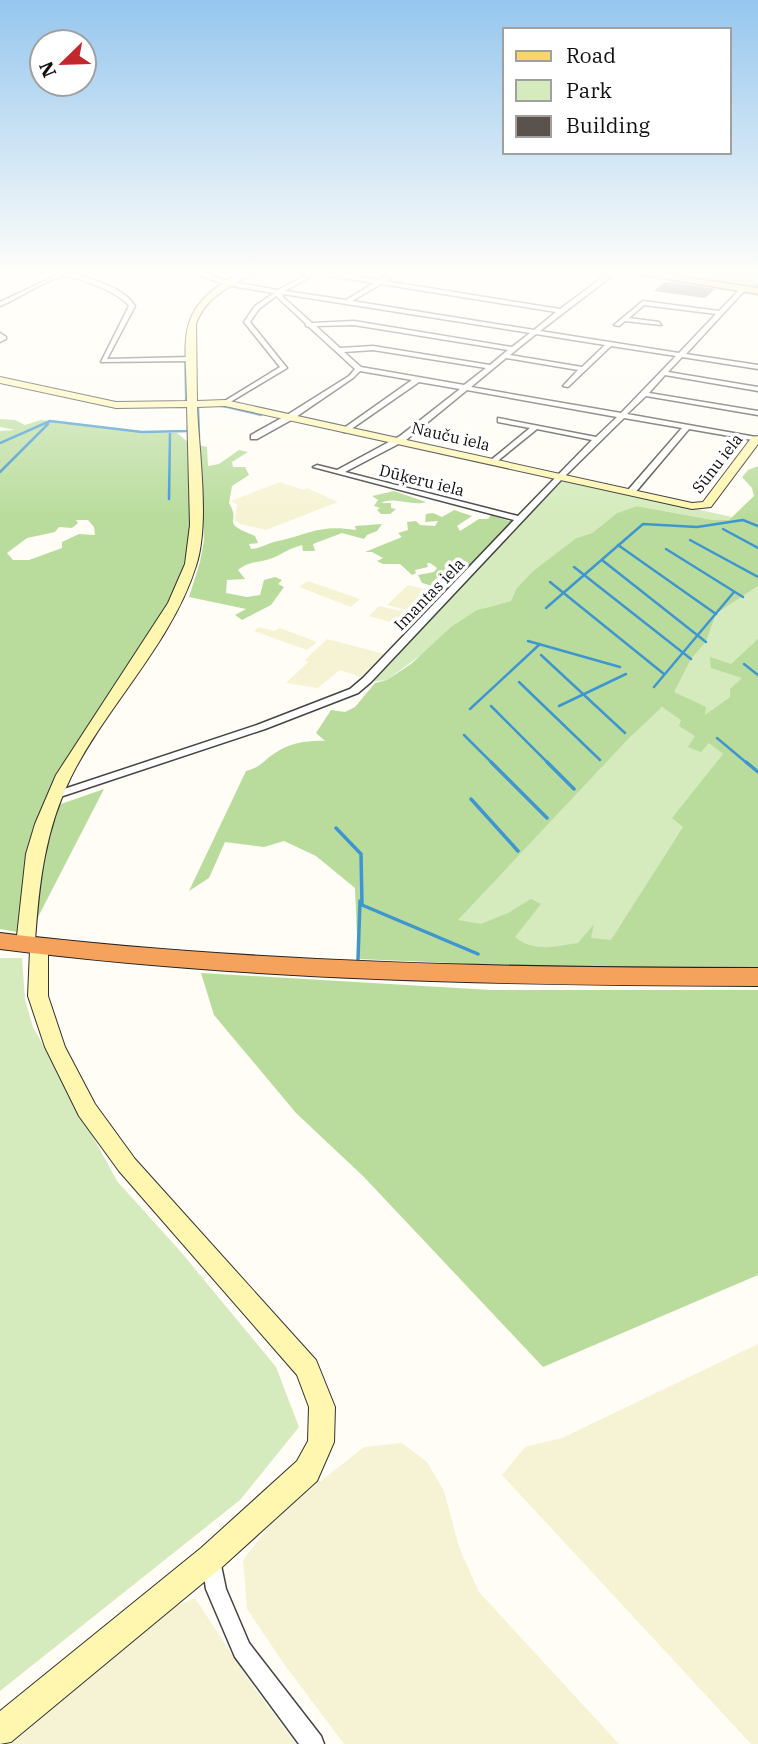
<svg xmlns="http://www.w3.org/2000/svg" width="758" height="1744" font-family="'IBM Plex Serif',serif">
  <style>
    .farmland { fill: #f6f3d4 }
    .green { fill: #d5ebbd }
    .forest { fill: #b9dc9c; fill-rule: evenodd }
    .lines { fill: none; stroke-linecap: round; stroke-linejoin: round }
    .stream-far2 { stroke: #3f96cf; stroke-width: 2 }
    .stream-far1 { stroke: #3f96cf; stroke-width: 2.5 }
    .stream { stroke: #3f96cf; stroke-width: 3.5 }
    .building { fill: #5a524d }
    .street-casing { stroke: #444; stroke-width: 3 }
    .secondary-casing { stroke: #333; stroke-width: 2 }
    .primary-casing { stroke: #222; stroke-width: 3 }
    .highway-casing { stroke: #222; stroke-width: 2 }
    .street { fill: #fff; fill-rule: evenodd }
    .secondary { fill: #fff6b0; fill-rule: evenodd }
    .primary { fill: #f9d66b; fill-rule: evenodd }
    .highway { fill: #f5a25d; fill-rule: evenodd }
    .labels { text-anchor: middle; dominant-baseline: central; stroke-width: 7; stroke-linejoin: round; paint-order: stroke }
    .far-street-label { font-size: 16px; fill: #111; stroke: #fff }
  </style>
  <rect width="100%" height="100%" fill="#fffdf5"/>
  <path class="farmland" d="M280 482 304 490 307 488 338 502 266 530 240 524 235 520 237 504 231 501Z
    M308 581 360 599 351 607 299 587Z
    M408 585 443 593 423 614 387 605Z
    M379 606 423 616 411 628 369 616Z
    M259 627 274 631 280 628 317 642 307 650 254 631Z
    M327 639 388 655 363 678 340 670 318 688 286 683 308 662 305 660Z
    M758 1344V1744H751L502 1475 525 1447 562 1438Z
    M402 1443 427 1462 444 1491 459 1547 479 1592 619 1744H344L284 1664 247 1609 243 1560 278 1515 364 1447Z
    M195 1598 252 1685 296 1744H11L171 1608Z"/>
  <path class="green" d="M685 272H758V290L679 277Z
    M566 480 732 517 729 521 713 520 637 506 617 513 592 533 576 538 533 571 516 589 511 601 484 608 387 680 370 682 559 483Z
    M758 586V944L572 963 457 920 655 705 663 708 691 659 706 642 716 614Z
    M0 958H22L25 1000 33 1027 117 1181 181 1252 276 1367 299 1427 240 1500 0 1691Z"/>
  <path class="forest" d="M0 419 15 420 25 425 41 420 142 432 177 433 189 443 190 539 176 596 49 795 24 882 17 932 0 929V431L15 430 0 427ZM76 520H88L94 527 95 535 79 534 62 542V548L29 560H13L7 553 27 538 55 532 59 527 72 528 78 523Z
    M199 445 207 447 208 466 219 464 239 450 248 452 232 462 233 467H245L249 475 232 486 229 503C242 524 218 521 255 536L258 543 249 544 251 549C263 548 267 543 278 541 310 534 320 524 356 530L355 526 382 524 377 531 367 535 364 539 342 533 313 544 315 551H303L302 545C291 548 285 552 275 557 262 563 251 560 238 570L245 579 227 580 226 593 247 597 260 595 264 580 275 577 282 580 278 584 284 587 271 605 242 620 235 615 246 609 189 597 200 562 204 540Z
    M758 466V586L716 614 706 642 691 659 674 692 706 707 705 715 730 697V689L742 678 711 668 710 657 731 664 758 639V967H543L358 959 355 888 316 856 284 841 264 847 225 842 209 878 189 891 246 771C260 768 264 760 275 753 289 743 309 740 325 741L316 733 331 710 345 712 355 707 375 683 387 680 411 664 451 627 477 610 511 601 516 589 533 571 576 538 592 533 617 513 637 506 713 520H729L754 496 752 488 742 477 748 470ZM662 707 681 720 679 726 695 736 688 747 701 752 709 743 723 754 672 818 683 827 611 940 591 938 594 924 578 943C556 946 534 953 515 937L541 904 531 899 508 913 481 924 458 920 629 738Z
    M394 491 426 502C412 507 396 496 381 503H391V508L396 509 390 514H381L377 510 380 508 374 506 378 500 372 496Z
    M454 510 472 516 457 526 460 531 479 519H488L491 515 509 521H517L472 568 466 567 467 571 463 573 464 577 450 581 455 586C445 591 433 586 422 583L418 575 434 572 437 568 430 563H427L428 567 415 570 416 573 412 575 400 564H383L377 561 383 558 372 552H365L402 537 398 533 408 530 407 522 416 521 420 525 435 526 438 521 425 522 426 514 433 513 442 517Z
    M104 789 37 919V927L33 931 47 830 58 805Z
    M201 973 491 990H758V1275L543 1367 364 1177 296 1113 214 1015Z"/>
  <g class="lines">
    <path class="stream-far2" d="M184 272 221 283C195 304 183 322 186 356
      M237 283 261 272
      M754 284 758 285
      M185 362 186 401"/>
    <path class="stream-far1" d="M186 399V402
      M219 405 261 415
      M199 437 198 406H201
      M0 443 50 421 142 432 188 431V427
      M0 472 48 424
      M169 499 170 432
      M723 529 758 548
      M690 540 758 577
      M618 545 716 614
      M666 549 743 597
      M602 560 706 642
      M574 567 691 659
      M550 582 664 674
      M546 608 643 524 697 527 743 520 758 526
      M528 641 620 667
      M541 655 625 733
      M744 664 758 675
      M519 682 600 760
      M654 687 734 592
      M491 706 549 764
      M559 706 626 674
      M470 709 540 644
      M464 735 493 764
      M717 738 748 764"/>
    <path class="stream" d="M491 762 547 818
      M547 762 574 789
      M746 762 758 772
      M471 799 518 851
      M336 828 361 854 362 905 478 954
      M358 959 360 901"/>
  </g>
  <path class="building" d="M665 282 677 283 715 289 705 298 654 291Z"/>
  <g class="lines">
    <g class="street-casing">
      <path id="street" d="M51 272C74 272 123 285 135 306L107 359 191 357 194 359 191 361 101 362 129 306C121 293 74 274 60 277 39 283 20 298 0 306V302L57 275Z
        M191 272H200L227 281 278 290 311 272H329L379 280 392 272H399L385 281 560 309 610 272H617L540 331 679 353 716 314 644 305 629 318 659 322 661 325 625 321 619 326 614 325 643 301 719 311 741 288H745V290L686 354 758 365V369L682 357 668 372 758 387V391L665 375 649 393 758 411V415L646 396 627 414 756 437H758V441L689 429 634 494H631L627 492 628 490 682 428 624 418 562 479 371 682 358 693 265 729 60 797H52L50 795 52 793 257 725 350 689 363 678 514 520 313 467 317 465 337 470 400 436 460 389 419 382 347 432H344V428L412 380 360 371 353 378 293 419 257 439H251V435L287 415 349 376 355 369 309 327 306 326V324L276 296 259 309 250 322 287 368 227 404H223V402L280 367 244 322 255 306 274 293 226 285ZM317 273 318 274 374 283 346 300 285 291ZM381 284 556 312 534 330 352 301ZM283 294 530 333 512 347 354 321 312 323 282 296ZM354 325 508 350 490 365 373 346 340 348 316 326ZM536 334 605 345 582 367 510 355ZM611 346 676 356 621 413 471 387 506 358 578 370 563 386 568 387ZM373 350 486 368 464 385 361 367 344 352ZM467 390 617 417 596 437 498 418V422L530 428 491 460V464H494L537 429 592 440 518 516 345 472 406 440Z
        M0 333 6 337V339L0 342Z
        M211 1548 218 1551 226 1589 249 1643 321 1736 324 1744H299L235 1657 206 1589 201 1558 204 1551Z"/>
    </g>
    <g class="secondary-casing">
      <path id="secondary" d="M242 272H252C230 288 206 296 196 324L197 401 225 400 692 503 703 502 752 437 758 436V444L711 507 692 509 225 406 197 407C199 451 210 525 196 566 172 643 107 705 71 777 45 830 39 883 35 942H46L48 947V996L65 1047 95 1104 135 1159 316 1360 335 1407 334 1442 317 1481 221 1568 11 1742 0 1744V1711L201 1548 297 1461 308 1441 309 1407 297 1375 119 1171 79 1116 45 1047 28 996 30 950H18L16 945 26 854 35 824 56 775 168 603 185 564 190 525 187 407 116 408 0 383V377L116 402 187 401C186 333 174 308 242 272Z"/>
    </g>
    <g class="primary-casing">
      <path id="primary" d="M626 272H648L758 288V294Z"/>
    </g>
    <g class="highway-casing">
      <path id="highway" d="M0 933C252 963 504 968 758 968V986C504 985 252 981 0 949Z"/>
    </g>
    <use href="#street" class="street"/>
    <use href="#secondary" class="secondary"/>
    <use href="#primary" class="primary"/>
    <use href="#highway" class="highway"/>
  </g>
  <linearGradient id="sky" x2="0" y2="1"><stop stop-color="#95c6ee"/><stop offset="0.53" stop-color="#fffefa"/><stop offset="1" stop-color="#fffefa" stop-opacity="0"/></linearGradient>
  <rect width="758" height="516" fill="url(#sky)"/>
  <g class="labels">
    <g class="far-street-label">
      <text transform="translate(451 436) rotate(13)">Nauču iela</text>
      <text transform="translate(717 463) rotate(-52)">Sūnu iela</text>
      <text transform="translate(422 480) rotate(14)">Dūķeru iela</text>
      <text transform="translate(429 594) rotate(-46)">Imantas iela</text>
    </g>
  </g>
  <rect x="503" y="28" width="228" height="126" fill="#ffffff" stroke="#a0a0a0" stroke-width="2"/>
  <rect x="516" y="51" width="35" height="10" fill="#f9d66b" stroke="#a0a0a0" stroke-width="2"/>
  <text x="566" y="63" font-size="21" fill="#111111">Road</text>
  <rect x="516" y="80" width="35" height="21" fill="#d5ebbd" stroke="#a0a0a0" stroke-width="2"/>
  <text x="566" y="98" font-size="21" fill="#111111">Park</text>
  <rect x="516" y="116" width="35" height="21" fill="#5a524d" stroke="#a0a0a0" stroke-width="2"/>
  <text x="566" y="133" font-size="21" fill="#111111">Building</text>
  <g transform="translate(63 63) rotate(247)"><circle r="33" fill="#ffffff" stroke="#a0a0a0" stroke-width="2"/>
  <path d="M0-5L12 26L0 18L-12 26Z" fill="#c4262e"/>
  <text y="-10" font-size="19" font-weight="bold" text-anchor="middle" fill="#111111">N</text>
  </g>
</svg>
